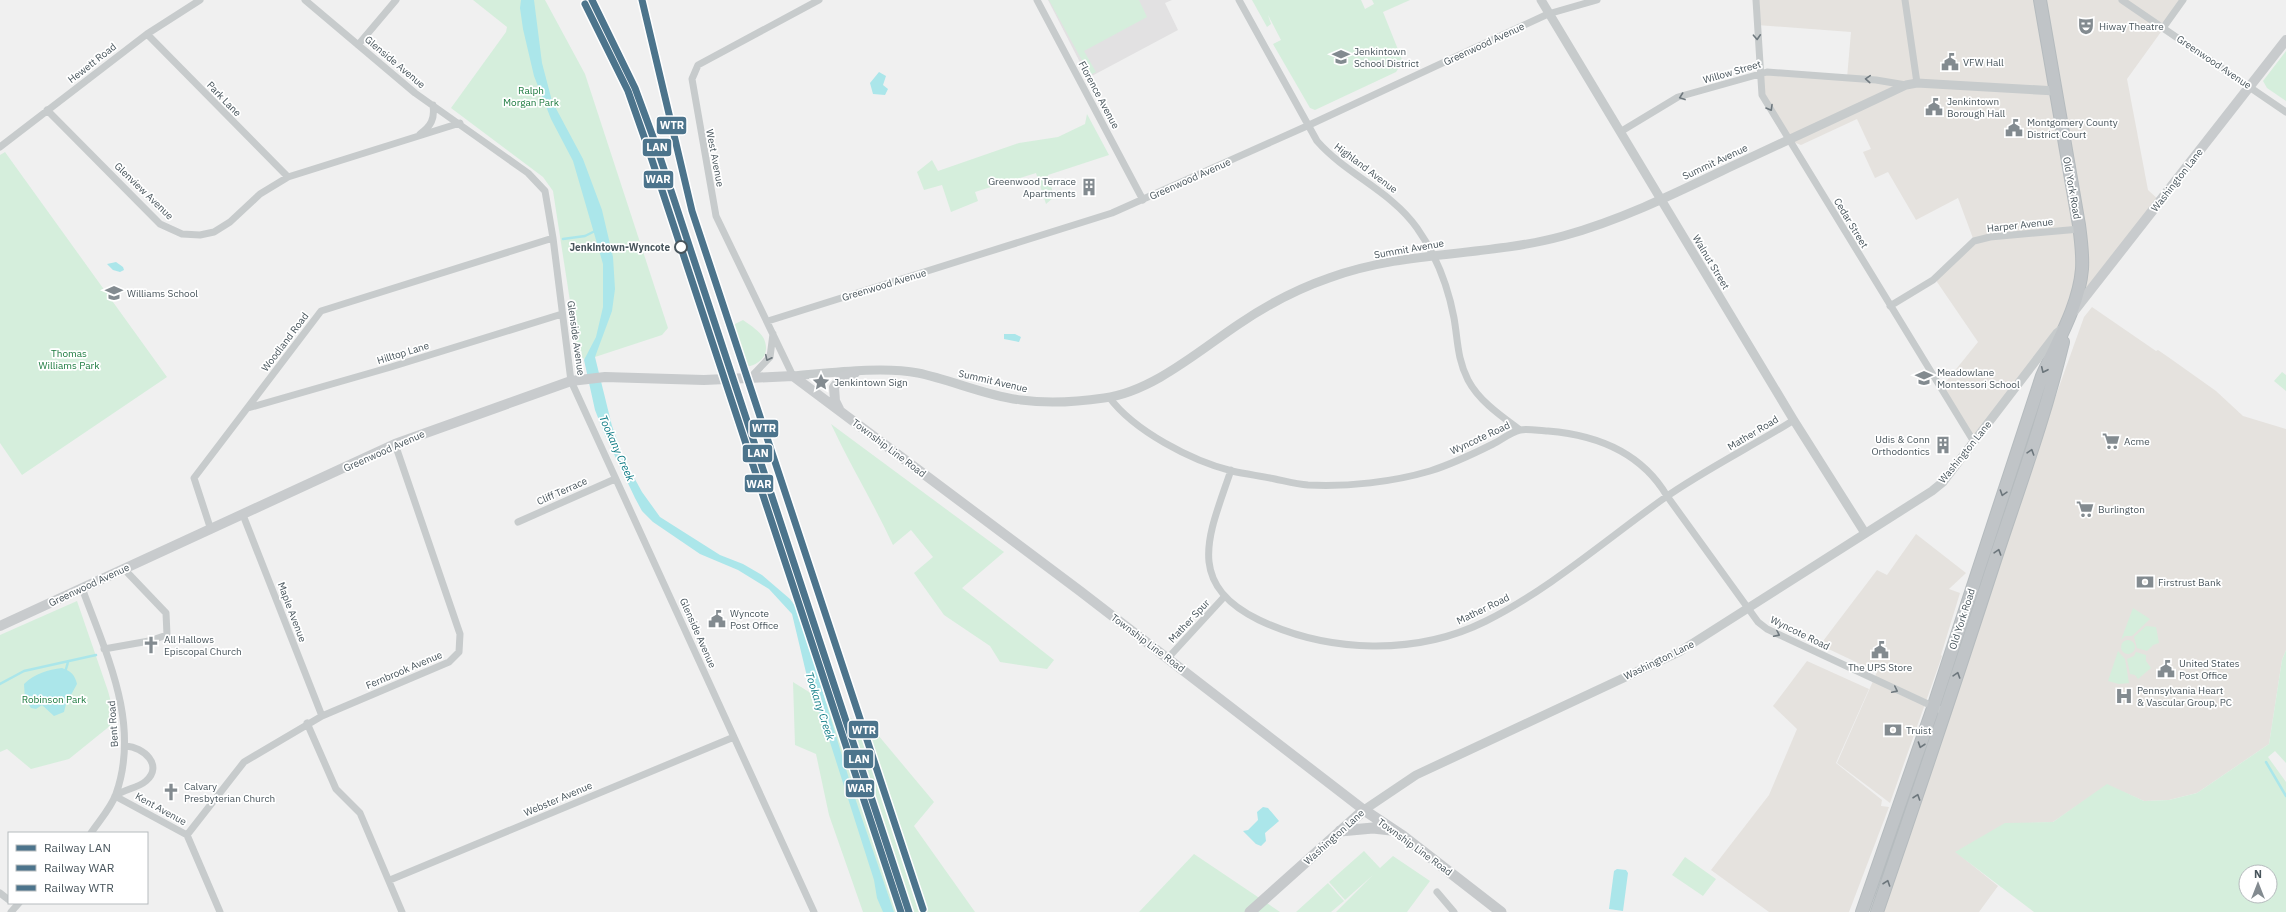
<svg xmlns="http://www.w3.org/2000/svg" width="2286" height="912" font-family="'IBM Plex Sans',sans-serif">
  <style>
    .commercial { fill: #e5e2de }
    .education { fill: #e2e1e2 }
    .green { fill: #d5eedc; fill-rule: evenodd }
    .water { fill: #abe6ea }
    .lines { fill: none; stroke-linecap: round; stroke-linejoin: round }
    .stream { stroke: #abe6ea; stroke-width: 2.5 }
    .trunk-casing { stroke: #b5bbbe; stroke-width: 14 }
    .minor { stroke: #c7cbcc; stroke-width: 7 }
    .tertiary { stroke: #c7cbcc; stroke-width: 9 }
    .secondary { stroke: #c8cbcd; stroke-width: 10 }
    .primary { stroke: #c6c9cb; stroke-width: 11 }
    .trunk { stroke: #c0c4c7; stroke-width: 12 }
    .rail-1-casing { stroke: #fff; stroke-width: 10 }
    .rail-2-casing { stroke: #fff; stroke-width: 10 }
    .rail-3-casing { stroke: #fff; stroke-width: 10 }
    .rail-1 { stroke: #4c748c; stroke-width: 7 }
    .rail-2 { stroke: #4c748c; stroke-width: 7 }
    .rail-3 { stroke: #4c748c; stroke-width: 7 }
    .oneway { stroke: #6e787e }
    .oneway2 { stroke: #6c767c }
    .stop-dot { fill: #fff; stroke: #48555c; stroke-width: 2 }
    .labels { text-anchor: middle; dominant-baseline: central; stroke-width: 3.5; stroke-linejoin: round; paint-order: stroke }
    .poi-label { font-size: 10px; fill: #48555c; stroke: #fff; text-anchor: start }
    .street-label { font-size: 10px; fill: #48555c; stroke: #fff }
    .park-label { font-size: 10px; fill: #1b7a3e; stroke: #fff }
    .stop-label { font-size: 10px; font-weight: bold; fill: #48555c; stroke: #fff; text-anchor: end }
    .water-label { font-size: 11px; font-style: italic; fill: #137e87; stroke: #fff }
    .line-badge { stroke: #fff; stroke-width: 1.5 }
    .badge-label { font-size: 11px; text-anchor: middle; font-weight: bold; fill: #fff }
  </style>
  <rect width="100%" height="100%" fill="#f0f0f0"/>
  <path class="commercial" d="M1756 0H2184L2127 79 2148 190 2160 201 1974 442 1940 389 1978 342 1935 279 1974 241 1958 198 1916 220 1888 172 1875 178 1863 152 1871 149 1857 119 1801 145 1788 140 1762 95 1759 73 1847 78 1851 32 1757 25Z
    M2092 307 2156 351 2158 350 2171 359 2216 391 2243 416 2286 429V650L2282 660 2269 744 2197 793 2169 800 2144 801 2107 785 2053 822 2005 824 1956 852 1998 886 1979 912H1877L1971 633 2084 317Z
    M1916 534 1966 573 1949 589 1960 593 1941 655 1942 656 1890 803 1837 763 1877 672 1820 645 1877 570 1887 575Z
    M1807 661 1869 689 1836 763 1882 800 1881 806 1889 807 1849 912H1769L1711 870 1769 795 1797 729 1773 706Z"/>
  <path class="education" d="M1048 0H1172L1165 3 1178 30 1088 78Z"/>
  <path class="green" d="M473 0H545L585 74 668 328 662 335 595 357 584 359 578 353 553 191 543 177 451 108 506 32 507 27Z
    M1049 0H1139L1147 17 1084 51 1096 72 1090 75Z
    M1252 0H1361L1365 9 1374 4 1372 0H1410L1383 12 1403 62 1396 72 1315 110 1310 108 1273 44 1281 40 1268 15 1271 24 1267 27Z
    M2286 51V101L2267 88 2263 81Z
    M1087 114 1109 155 1048 175 1054 197 1046 204 1036 173 975 192 978 201 951 212 942 185 924 190 917 172 932 160 938 171 1019 143 1058 137 1085 124Z
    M5 152 167 377 22 475 0 443V155Z
    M743 320C750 325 760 331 764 339 771 355 759 366 744 367L731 326Z
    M2282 372 2286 375V391L2274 381Z
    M831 424 1004 552 962 588 1054 660 1047 669 1000 662 990 646 944 615 914 573 933 557 911 530 893 545C874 504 850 465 831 424Z
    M77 601 108 691 116 721 69 759 31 769 7 749 0 752V635Z
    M2133 608 2150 619 2132 636H2125L2121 640Z
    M2146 626 2156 627 2159 643 2153 645 2147 651 2137 648 2134 637Z
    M2121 647a7 7 0 1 1 14 0a7 7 0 1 1-14 0Z
    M2286 650V763L2275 751 2268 757 2286 782V912H2034L1955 852 2005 823 2053 822 2107 784 2144 801 2169 800 2197 793 2269 744 2282 660ZM2246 872H2270V896H2246Z
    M2118 651 2125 659 2129 683 2119 684 2108 681Z
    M2136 652 2146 655V661L2151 668 2138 679 2135 675 2130 674 2127 659 2134 656Z
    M793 682 878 735 934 802 914 826 975 912H863L829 815 816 754 795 745Z
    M1364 851 1380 868 1393 856 1430 881 1407 912H1336L1373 875 1345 900 1329 882Z
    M1194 854 1280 912H1139Z
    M1685 857 1716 879 1703 896 1672 875Z
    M1328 883 1344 901 1331 912H1296Z"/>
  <path class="water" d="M521 0H534L542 63 552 101 583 159 602 210 613 257 615 289 612 311 595 357 612 426 624 459 642 492 660 517 720 555 743 564 762 575 790 599 798 610 853 792 894 912H883L877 898 874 880 828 736 809 685 792 614 769 589 738 570 700 554 653 522 642 511 635 498 604 433 595 410 584 360 596 337 603 307V264L573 161 551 119 534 76 523 29 520 8Z
    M879 72 886 76 883 85 888 89 885 95 873 94 870 83Z
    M116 262 123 267 124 270 120 272 113 270 107 264Z
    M1004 334H1015L1021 337 1019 342 1004 339Z
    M62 668C71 671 75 675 77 684L66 704 64 712 54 716 42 705 36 709 31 708 25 699 24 684C35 673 48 670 62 668Z
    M1263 807 1268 808 1279 821 1265 833 1266 841 1261 846 1256 844 1243 831 1248 830 1258 820 1257 812Z
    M1617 869 1626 870 1628 873 1623 911 1609 909 1614 871Z"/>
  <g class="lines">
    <path class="stream" d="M563 239 585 236 597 230
      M66 669 68 662
      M0 684 24 671 96 655
      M2266 762 2286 796"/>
    <g class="trunk-casing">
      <path id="trunk" d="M1862 912 1933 708 2042 376C2057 342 2079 306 2082 269 2083 254 2081 240 2079 225L2040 0
        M1877 912C1917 796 1956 680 1994 563 2018 490 2045 417 2063 342"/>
    </g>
    <path class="minor" d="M305 0 415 93 528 173 545 191 553 238 571 381 814 912
      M1037 0 1143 200
      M1239 0 1317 141C1347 175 1391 191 1417 228 1436 255 1448 286 1454 318 1458 341 1457 358 1468 380 1479 401 1501 416 1520 430
      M1756 0 1762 95 1974 442
      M1905 0 1917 83
      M2122 0 2286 112
      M2163 28 2183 0
      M147 34 288 177
      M358 45 396 0
      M47 110 160 224 182 234 200 235 214 232 230 222 260 194 288 177 460 123
      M1620 132 1678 97 1767 72 1876 80 1906 85
      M420 134C431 126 435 119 433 105
      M0 147 147 34 200 0
      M1890 306 1933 280 1974 241 1990 237 2080 229
      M768 321 1112 213 1307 126 1548 14 1597 0
      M793 376 716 216 692 79 698 65 819 0
      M751 377 770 357 773 334
      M1109 397C1134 431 1192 461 1232 471 1246 474 1260 476 1275 479 1285 481 1297 484 1308 485 1348 487 1393 482 1430 471 1452 464 1473 454 1493 444 1501 440 1511 432 1520 430 1528 428 1540 431 1548 431 1597 435 1641 452 1667 496L1758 622 1767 629 1945 712
      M248 408 391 367 562 314
      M1231 470C1210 533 1183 583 1259 620 1329 653 1416 656 1486 621 1547 591 1607 539 1663 499 1704 470 1751 447 1794 420
      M243 515 322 716
      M518 522 615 479
      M211 530 194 478 321 311 553 238
      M82 588C106 654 141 723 116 794 111 808 99 821 91 833
      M104 649 149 641 167 635 166 613 124 569
      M1168 658 1224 597
      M307 723 336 789 360 813 402 912
      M126 746C143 747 164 765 146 781 138 788 125 789 115 796L187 835 220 912
      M187 835 244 762 322 716 449 662 459 652 460 634 395 444
      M390 880 734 737
      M1437 892 1454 912
      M0 893 9 900
      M11 912 19 903"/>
    <path class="tertiary" d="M1541 0 1793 419 1865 533
      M793 376C829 373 883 366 918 373 952 380 986 396 1021 400 1049 404 1077 402 1104 398 1152 392 1200 350 1239 324 1267 305 1297 289 1329 278 1405 250 1486 257 1563 236 1621 220 1674 194 1728 168 1788 140 1847 113 1906 85L1917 83 2056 91
      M1364 810 1416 775 1679 652 1932 491 1943 482 2057 333 2062 329"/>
    <path class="secondary" d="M2074 311 2286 40
      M839 409 835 401 834 387 842 377 855 373
      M0 626 395 444 571 381 605 377 704 380 793 376 1080 591 1364 810"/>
    <path class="primary" d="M1340 831 1373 828 1391 830
      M1250 912 1364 810 1403 836 1501 912"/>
    <use href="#trunk" class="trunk"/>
    <g class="rail-1-casing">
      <path id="rail-1" d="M592 0 635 88 656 145 909 912"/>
    </g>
    <g class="rail-2-casing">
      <path id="rail-2" d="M585 4 628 91 648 148 901 912"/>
    </g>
    <g class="rail-3-casing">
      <path id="rail-3" d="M642 0 692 211 923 909"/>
    </g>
    <use href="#rail-1" class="rail-1"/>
    <use href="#rail-2" class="rail-2"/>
    <use href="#rail-3" class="rail-3"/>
  </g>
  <defs><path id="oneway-chevron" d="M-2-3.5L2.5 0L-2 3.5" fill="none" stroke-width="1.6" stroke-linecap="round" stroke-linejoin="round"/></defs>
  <g class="oneway">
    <use href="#oneway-chevron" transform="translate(1757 37) rotate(87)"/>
    <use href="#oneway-chevron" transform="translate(1868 79) rotate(-176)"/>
    <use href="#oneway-chevron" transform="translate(1682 97) rotate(160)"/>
    <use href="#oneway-chevron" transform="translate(1770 108) rotate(60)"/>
    <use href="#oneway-chevron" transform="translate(768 358) rotate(116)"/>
    <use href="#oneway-chevron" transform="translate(1777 634) rotate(26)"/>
    <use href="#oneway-chevron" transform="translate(1895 690) rotate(26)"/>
  </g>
  <g class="oneway2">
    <use href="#oneway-chevron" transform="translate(2044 370) rotate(115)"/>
    <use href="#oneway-chevron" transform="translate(2031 452) rotate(-72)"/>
    <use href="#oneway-chevron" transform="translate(2003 493) rotate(108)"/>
    <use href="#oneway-chevron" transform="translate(1998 552) rotate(-72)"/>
    <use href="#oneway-chevron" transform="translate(1957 675) rotate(-72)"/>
    <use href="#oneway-chevron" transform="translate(1921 745) rotate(109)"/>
    <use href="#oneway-chevron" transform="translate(1917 797) rotate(-71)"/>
    <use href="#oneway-chevron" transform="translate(1887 883) rotate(-71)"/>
  </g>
  <defs>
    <g id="theatre-bare" transform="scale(1.38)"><path d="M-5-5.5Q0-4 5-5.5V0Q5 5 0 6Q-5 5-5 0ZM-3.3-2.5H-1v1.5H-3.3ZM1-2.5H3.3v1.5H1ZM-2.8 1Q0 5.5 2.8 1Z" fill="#838b90" stroke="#fff" stroke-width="2.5" paint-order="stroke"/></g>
    <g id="school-bare" transform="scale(1.38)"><path d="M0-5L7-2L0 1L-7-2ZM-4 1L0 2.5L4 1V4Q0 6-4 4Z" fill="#838b90" stroke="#fff" stroke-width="2.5" paint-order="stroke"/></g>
    <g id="civic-bare" transform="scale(1.38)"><path d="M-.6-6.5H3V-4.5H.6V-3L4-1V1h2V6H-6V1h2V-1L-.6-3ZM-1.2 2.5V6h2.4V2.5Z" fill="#838b90" stroke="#fff" stroke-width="2.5" paint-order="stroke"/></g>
    <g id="building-bare" transform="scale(1.38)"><path d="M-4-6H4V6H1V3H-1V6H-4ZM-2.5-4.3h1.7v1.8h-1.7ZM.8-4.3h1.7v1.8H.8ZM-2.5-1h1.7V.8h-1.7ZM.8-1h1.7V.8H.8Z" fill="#838b90" stroke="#fff" stroke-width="2.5" paint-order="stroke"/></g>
    <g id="sight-bare" transform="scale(1.38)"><path d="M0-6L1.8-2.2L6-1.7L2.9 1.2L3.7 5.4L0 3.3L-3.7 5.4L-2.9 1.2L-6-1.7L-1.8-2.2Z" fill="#838b90" stroke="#fff" stroke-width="2.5" paint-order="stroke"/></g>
    <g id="supermarket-bare" transform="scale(1.38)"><path d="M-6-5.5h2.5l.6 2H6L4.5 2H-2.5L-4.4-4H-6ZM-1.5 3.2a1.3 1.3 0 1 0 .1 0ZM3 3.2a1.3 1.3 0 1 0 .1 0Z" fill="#838b90" stroke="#fff" stroke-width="2.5" paint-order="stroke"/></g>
    <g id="bank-bare" transform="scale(1.38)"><path d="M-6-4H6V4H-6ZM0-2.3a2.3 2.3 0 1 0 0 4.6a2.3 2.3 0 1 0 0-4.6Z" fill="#838b90" stroke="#fff" stroke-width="2.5" paint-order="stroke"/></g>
    <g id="church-bare" transform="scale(1.38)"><path d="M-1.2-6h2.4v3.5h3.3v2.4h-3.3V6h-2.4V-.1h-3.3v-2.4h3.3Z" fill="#838b90" stroke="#fff" stroke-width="2.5" paint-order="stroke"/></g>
    <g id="hospital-bare" transform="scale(1.38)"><path d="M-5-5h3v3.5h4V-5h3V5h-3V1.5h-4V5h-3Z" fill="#838b90" stroke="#fff" stroke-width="2.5" paint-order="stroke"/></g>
  </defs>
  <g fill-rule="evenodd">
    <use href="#theatre-bare" x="2086" y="26"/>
    <use href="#school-bare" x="1341" y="57"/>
    <use href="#civic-bare" x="1950" y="62"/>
    <use href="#civic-bare" x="1934" y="107"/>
    <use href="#civic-bare" x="2014" y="128"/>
    <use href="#building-bare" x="1089" y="187"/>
    <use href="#school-bare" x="114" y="293"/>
    <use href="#school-bare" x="1924" y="378"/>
    <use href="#sight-bare" x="821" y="382"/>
    <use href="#supermarket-bare" x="2111" y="441"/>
    <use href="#building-bare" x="1943" y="445"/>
    <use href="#supermarket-bare" x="2085" y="509"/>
    <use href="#bank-bare" x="2145" y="582"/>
    <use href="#civic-bare" x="717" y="619"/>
    <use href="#church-bare" x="151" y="645"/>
    <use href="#civic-bare" x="1880" y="650"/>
    <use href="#civic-bare" x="2166" y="669"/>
    <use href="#hospital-bare" x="2124" y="696"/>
    <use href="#bank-bare" x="1893" y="730"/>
    <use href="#church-bare" x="171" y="792"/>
  </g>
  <circle class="stop-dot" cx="681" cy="247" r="6"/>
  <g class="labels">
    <g class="poi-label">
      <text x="2099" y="26">Hiway Theatre</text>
      <text x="1354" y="51">Jenkintown<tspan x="1354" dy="12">School District</tspan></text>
      <text x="1963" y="62">VFW Hall</text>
      <text x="1947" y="101">Jenkintown<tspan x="1947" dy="12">Borough Hall</tspan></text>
      <text x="2027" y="122">Montgomery County<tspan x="2027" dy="12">District Court</tspan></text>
      <text x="1076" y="181" text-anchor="end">Greenwood Terrace<tspan x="1076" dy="12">Apartments</tspan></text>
      <text x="127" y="293">Williams School</text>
      <text x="1937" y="372">Meadowlane<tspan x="1937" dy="12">Montessori School</tspan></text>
      <text x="834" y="382">Jenkintown Sign</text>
      <text x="1930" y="439" text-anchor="end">Udis &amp; Conn<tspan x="1930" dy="12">Orthodontics</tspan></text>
      <text x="2124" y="441">Acme</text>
      <text x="2098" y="509">Burlington</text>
      <text x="2158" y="582">Firstrust Bank</text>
      <text x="730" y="613">Wyncote<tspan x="730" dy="12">Post Office</tspan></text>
      <text x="164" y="639">All Hallows<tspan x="164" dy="12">Episcopal Church</tspan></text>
      <text x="2179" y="663">United States<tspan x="2179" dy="12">Post Office</tspan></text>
      <text x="1880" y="667" text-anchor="middle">The UPS Store</text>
      <text x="2137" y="690">Pennsylvania Heart<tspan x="2137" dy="12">&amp; Vascular Group, PC</tspan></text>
      <text x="1906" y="730">Truist</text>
      <text x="184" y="786">Calvary<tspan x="184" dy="12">Presbyterian Church</tspan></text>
    </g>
    <g class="street-label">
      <text transform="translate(1484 44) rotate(-25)">Greenwood Avenue</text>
      <text transform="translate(395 62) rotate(40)">Glenside Avenue</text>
      <text transform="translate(2214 62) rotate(34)">Greenwood Avenue</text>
      <text transform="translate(92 63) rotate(-38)">Hewett Road</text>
      <text transform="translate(1732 72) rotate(-16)">Willow Street</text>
      <text transform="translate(1099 95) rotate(62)">Florence Avenue</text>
      <text transform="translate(224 99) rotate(46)">Park Lane</text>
      <text transform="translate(715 158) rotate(79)">West Avenue</text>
      <text transform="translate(1715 162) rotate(-25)">Summit Avenue</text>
      <text transform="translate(1366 168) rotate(37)">Highland Avenue</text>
      <text transform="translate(1190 179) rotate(-24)">Greenwood Avenue</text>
      <text transform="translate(2177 180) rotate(-52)">Washington Lane</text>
      <text transform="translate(2072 188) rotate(80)">Old York Road</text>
      <text transform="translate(144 191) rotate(44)">Glenview Avenue</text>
      <text transform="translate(1851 223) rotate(59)">Cedar Street</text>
      <text transform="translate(2020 225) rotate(-6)">Harper Avenue</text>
      <text transform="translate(1409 249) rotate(-10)">Summit Avenue</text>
      <text transform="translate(1711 262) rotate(59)">Walnut Street</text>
      <text transform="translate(884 285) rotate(-17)">Greenwood Avenue</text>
      <text transform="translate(576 338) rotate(82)">Glenside Avenue</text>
      <text transform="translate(285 342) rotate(-53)">Woodland Road</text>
      <text transform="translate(403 353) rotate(-17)">Hilltop Lane</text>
      <text transform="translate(993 381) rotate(13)">Summit Avenue</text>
      <text transform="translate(1753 433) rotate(-31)">Mather Road</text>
      <text transform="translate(1480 438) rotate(-25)">Wyncote Road</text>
      <text transform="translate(889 448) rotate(37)">Township Line Road</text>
      <text transform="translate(384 451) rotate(-24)">Greenwood Avenue</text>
      <text transform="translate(1965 452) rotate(-51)">Washington Lane</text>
      <text transform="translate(562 491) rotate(-24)">Cliff Terrace</text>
      <text transform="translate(89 585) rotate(-25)">Greenwood Avenue</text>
      <text transform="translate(1483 609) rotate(-26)">Mather Road</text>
      <text transform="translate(292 612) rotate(69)">Maple Avenue</text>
      <text transform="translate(1962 619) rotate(-72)">Old York Road</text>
      <text transform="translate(1189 621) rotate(-47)">Mather Spur</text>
      <text transform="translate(698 633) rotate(66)">Glenside Avenue</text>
      <text transform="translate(1800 633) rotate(26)">Wyncote Road</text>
      <text transform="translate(1148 643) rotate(37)">Township Line Road</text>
      <text transform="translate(1659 660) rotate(-26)">Washington Lane</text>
      <text transform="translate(404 670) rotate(-23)">Fernbrook Avenue</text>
      <text transform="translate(113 724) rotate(-94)">Bent Road</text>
      <text transform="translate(558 799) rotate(-23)">Webster Avenue</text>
      <text transform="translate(161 809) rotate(29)">Kent Avenue</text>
      <text transform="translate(1334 837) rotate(-42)">Washington Lane</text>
      <text transform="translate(1415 847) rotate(36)">Township Line Road</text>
    </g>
    <g class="park-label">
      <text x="531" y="90">Ralph<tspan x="531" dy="12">Morgan Park</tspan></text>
      <text x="69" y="353">Thomas<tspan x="69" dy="12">Williams Park</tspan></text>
      <text x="54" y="699">Robinson Park</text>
    </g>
    <g class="stop-label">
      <text x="670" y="247">Jenkintown-Wyncote</text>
    </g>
    <g class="water-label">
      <text transform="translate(617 448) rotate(66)">Tookany Creek</text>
      <text transform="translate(820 706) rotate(72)">Tookany Creek</text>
    </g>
  </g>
  <g class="line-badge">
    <rect x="656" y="116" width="31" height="19" rx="4" fill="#4c748c"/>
    <rect x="642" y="138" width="30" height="19" rx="4" fill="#4c748c"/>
    <rect x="643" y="170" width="31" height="19" rx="4" fill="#4c748c"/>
    <rect x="749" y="419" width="30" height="19" rx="4" fill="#4c748c"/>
    <rect x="742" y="444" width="31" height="19" rx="4" fill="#4c748c"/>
    <rect x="744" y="474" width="30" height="19" rx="4" fill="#4c748c"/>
    <rect x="848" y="720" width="31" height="19" rx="4" fill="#4c748c"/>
    <rect x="843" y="749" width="31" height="20" rx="4" fill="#4c748c"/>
    <rect x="845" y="779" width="30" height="19" rx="4" fill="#4c748c"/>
  </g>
  <g class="badge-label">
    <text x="672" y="129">WTR</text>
    <text x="657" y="151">LAN</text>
    <text x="658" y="183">WAR</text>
    <text x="764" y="432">WTR</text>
    <text x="758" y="457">LAN</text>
    <text x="759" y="488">WAR</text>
    <text x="864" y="734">WTR</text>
    <text x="859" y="763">LAN</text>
    <text x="860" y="792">WAR</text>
  </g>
  <rect x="8" y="832" width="140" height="72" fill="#ffffff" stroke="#b6bbbe"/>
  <rect x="16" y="845" width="20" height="6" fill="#4c748c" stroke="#b6bbbe"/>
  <text x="44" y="852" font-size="12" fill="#48555c">Railway LAN</text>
  <rect x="16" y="865" width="20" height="6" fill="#4c748c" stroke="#b6bbbe"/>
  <text x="44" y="872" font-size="12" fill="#48555c">Railway WAR</text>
  <rect x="16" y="885" width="20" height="6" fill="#4c748c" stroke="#b6bbbe"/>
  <text x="44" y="892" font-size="12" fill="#48555c">Railway WTR</text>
  <g transform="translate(2258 884)"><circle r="19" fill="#ffffff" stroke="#b6bbbe"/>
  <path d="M0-3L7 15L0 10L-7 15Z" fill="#838b90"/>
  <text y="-6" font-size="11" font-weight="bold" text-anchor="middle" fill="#48555c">N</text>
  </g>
</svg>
